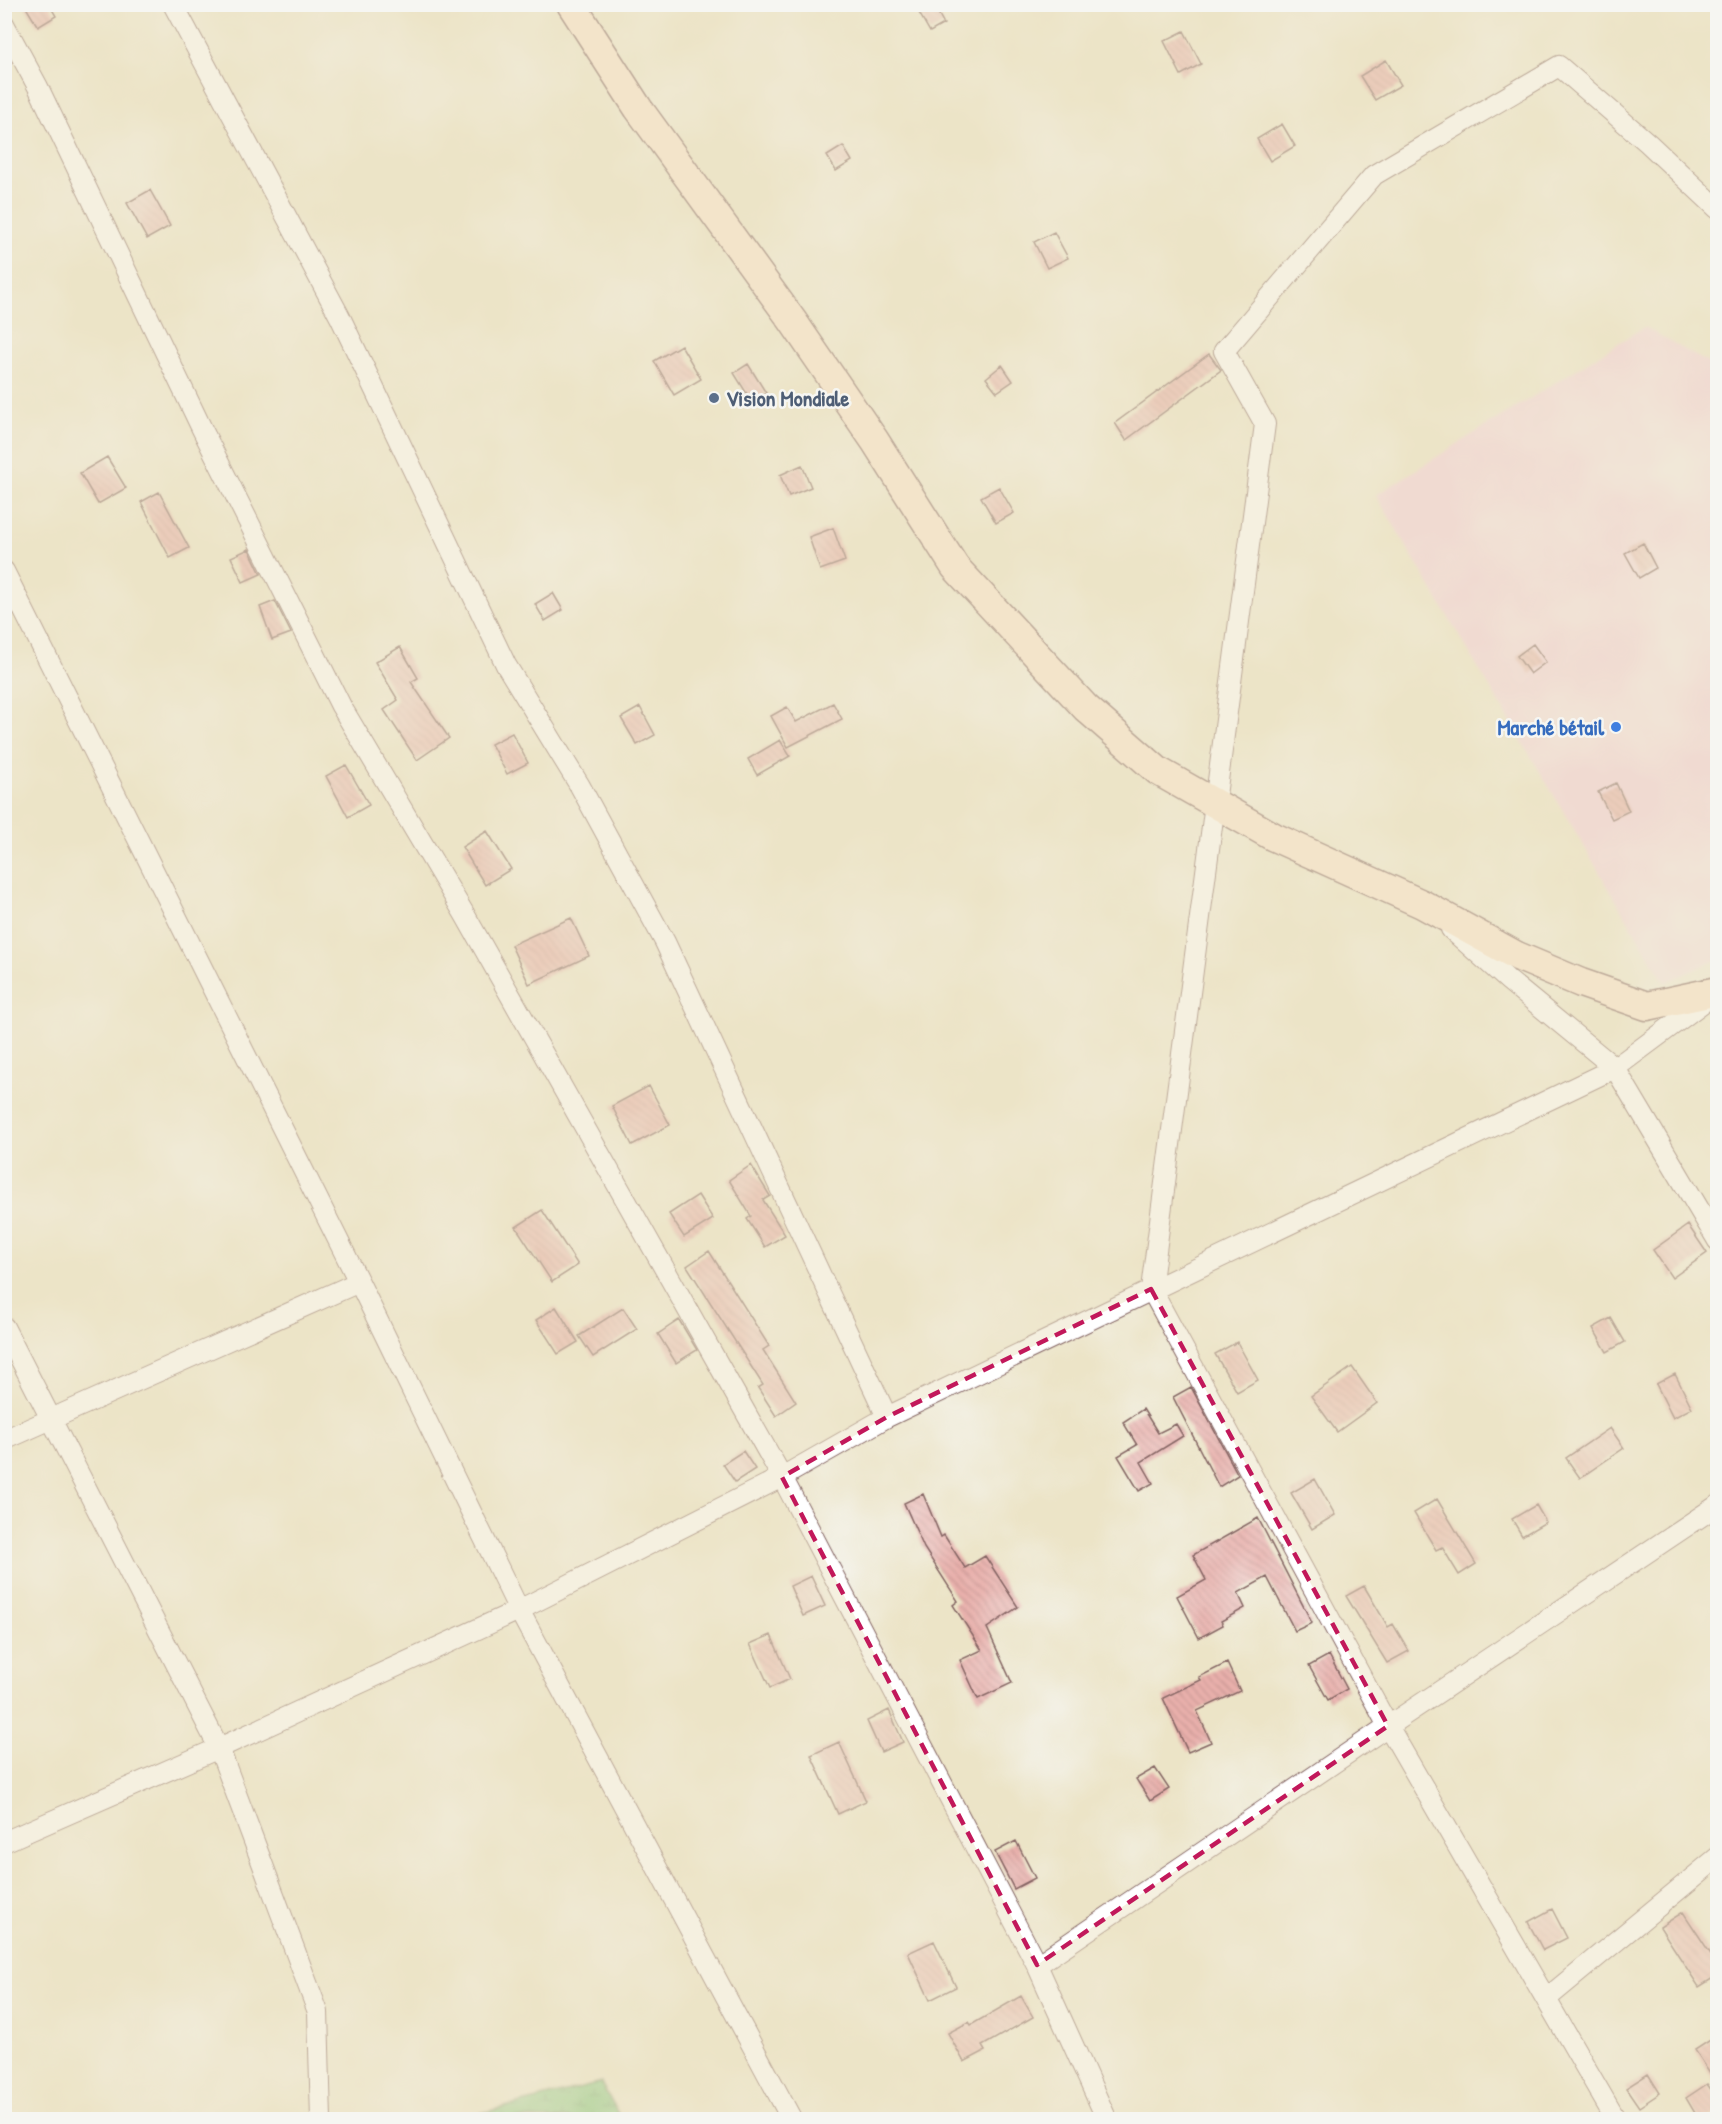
<svg xmlns="http://www.w3.org/2000/svg" width="1722" height="2124" font-family="'Patrick Hand',sans-serif">
  <style>
    .built { fill: #f4cfde }
    .wetland { fill: url(#wetland-marsh); stroke: #687356; stroke-width: 1.5 }
    .building { fill: url(#building-back-hatch) }
    .lines { fill: none; stroke-linecap: round; stroke-linejoin: round }
    .street-casing { stroke: #836462; stroke-width: 22 }
    .secondary-casing { stroke: #836462; stroke-width: 31 }
    .street { stroke: #fff; stroke-width: 20 }
    .secondary { stroke: #fbe5cf; stroke-width: 28 }
    .marked { fill: none; stroke: #c2185b; stroke-width: 4.5; stroke-dasharray: 12 8; stroke-linejoin: round }
    .service-dot { fill: #5c6f8a; stroke: #f6f6f2; stroke-width: 2 }
    .shop-dot { fill: #3f7fe0; stroke: #f6f6f2; stroke-width: 2 }
    .labels { text-anchor: middle; dominant-baseline: central; stroke-width: 5; stroke-linejoin: round; paint-order: stroke }
    .service-label { font-size: 22px; font-weight: bold; fill: #4e5e75; stroke: #f6f6f2; text-anchor: start }
    .shop-label { font-size: 22px; font-weight: bold; fill: #366cbe; stroke: #f6f6f2; text-anchor: end }
  </style>
  <defs>
    <pattern id="wetland-marsh" width="20" height="14" patternUnits="userSpaceOnUse" patternTransform="scale(1.5)"><rect width="20" height="14" fill="#86c780"/><path d="M1 5h8M5 5V1M11 12h8M15 12V8" fill="none" stroke="#75aa6f"/></pattern>
    <pattern id="building-back-hatch" width="6" height="6" patternUnits="userSpaceOnUse" patternTransform="scale(1.5)"><rect width="6" height="6" fill="#e9b0ac"/><path d="M-1 5l2 2M0 0l6 6M5-1l2 2" fill="none" stroke="#c99794"/></pattern>
  </defs>
  <rect width="100%" height="100%" fill="#f6f6f2"/>
  <filter id="ink" filterUnits="userSpaceOnUse"><feTurbulence type="fractalNoise" baseFrequency=".0167" numOctaves="2"/><feDisplacementMap in="SourceGraphic" scale="12" xChannelSelector="R" yChannelSelector="G"/><feConvolveMatrix kernelMatrix="1 2 1 2 8 2 1 2 1" color-interpolation-filters="sRGB"/></filter>
  <filter id="wash" filterUnits="userSpaceOnUse"><feTurbulence type="fractalNoise" baseFrequency=".008" numOctaves="4" result="noise"/><feDisplacementMap in="SourceGraphic" scale="24" xChannelSelector="R" yChannelSelector="G"/><feGaussianBlur stdDeviation="1.35" result="paint"/><feColorMatrix in="noise" values="0 0 0 0 0 0 0 0 0 0 0 0 0 0 0 0 0 1.4 0 .05"/><feComposite in="paint" operator="in"/></filter>
  <g filter="url(#wash)">
    <rect width="100%" height="100%" fill="#ece4c7"/>
    <path class="built" d="M1644 327 1717 368V960L1665 983 1376 495Z"/>
    <path class="wetland" d="M601 2083 621 2119H458Z"/>
    <g id="blocks">
      <path class="building" d="M24 4H49L56 16 38 27Z
        M914 4H933L944 24 930 32Z
        M1184 31 1201 64 1181 75 1164 41Z
        M1386 60 1401 85 1375 100 1360 76Z
        M1282 124 1295 146 1270 161 1257 139Z
        M843 146 852 161 836 171 827 156Z
        M150 190 170 226 147 239 127 203Z
        M1054 232 1068 258 1047 268 1034 242Z
        M681 345 701 379 674 395 654 361Z
        M1209 354 1221 370 1126 440 1115 423Z
        M748 364 766 393 752 402 734 373Z
        M1002 365 1013 381 997 392 986 378Z
        M107 457 126 488 98 504 80 473Z
        M802 465 811 487 789 496 780 475Z
        M999 487 1014 513 996 523 981 497Z
        M159 492 189 548 170 558 141 502Z
        M833 528 845 561 820 570 809 537Z
        M1643 543 1656 568 1639 578 1625 553Z
        M249 549 261 574 243 582 231 557Z
        M553 593 563 610 545 621 535 604Z
        M275 601 291 633 272 640 260 607Z
        M1533 644 1546 662 1530 674 1517 656Z
        M400 647 418 678 411 682 449 738 417 760 384 710 398 700 375 662Z
        M833 703 842 719 788 747 771 716 787 707 796 722Z
        M640 707 655 735 637 745 621 718Z
        M512 733 528 763 507 774 491 744Z
        M780 740 790 756 757 775 748 759Z
        M346 765 369 805 348 817 326 776Z
        M1616 783 1629 811 1612 819 1598 792Z
        M487 831 511 869 485 885 462 847Z
        M571 918 589 956 529 984 511 945Z
        M649 1086 670 1125 632 1145 612 1106Z
        M751 1165 770 1196 763 1200 785 1235 765 1247 747 1219 751 1216 729 1180Z
        M698 1195 713 1219 684 1237 669 1214Z
        M542 1210 578 1265 552 1282 516 1227Z
        M1688 1225 1707 1253 1672 1278 1653 1250Z
        M709 1251 769 1346 763 1350 796 1402 776 1416 758 1388 763 1385 687 1266Z
        M556 1307 578 1342 558 1354 536 1320Z
        M623 1308 637 1329 593 1357 579 1336Z
        M1611 1318 1625 1342 1607 1352 1593 1328Z
        M679 1320 697 1350 676 1363 658 1334Z
        M1237 1342 1258 1380 1237 1392 1215 1354Z
        M1352 1367 1377 1403 1337 1432 1311 1396Z
        M1675 1374 1692 1408 1673 1418 1656 1384Z
        M1191 1387 1238 1475 1219 1487 1173 1397Z
        M1143 1409 1158 1433 1176 1424 1183 1436 1141 1462 1153 1483 1139 1491 1118 1456 1137 1445 1123 1422Z
        M1610 1428 1624 1448 1580 1478 1566 1458Z
        M743 1451 755 1469 735 1482 723 1464Z
        M1315 1479 1335 1515 1312 1529 1291 1493Z
        M923 1494 941 1537 944 1535 965 1568 985 1556 1018 1607 987 1628 1012 1683 978 1699 960 1660 982 1650 953 1605 958 1601 924 1548 904 1503Z
        M1437 1499 1476 1564 1459 1575 1442 1547 1436 1550 1414 1513Z
        M1536 1505 1546 1522 1522 1536 1512 1519Z
        M1258 1518 1312 1623 1295 1631 1267 1577 1238 1593 1245 1608 1221 1621 1223 1625 1199 1638 1177 1596 1206 1580 1193 1555Z
        M811 1576 825 1606 803 1616 790 1586Z
        M1364 1586 1388 1627 1393 1624 1409 1651 1387 1663 1346 1596Z
        M771 1635 790 1679 770 1688 750 1644Z
        M1329 1655 1347 1689 1328 1700 1309 1666Z
        M1227 1663 1240 1691 1197 1711 1211 1742 1188 1752 1163 1698 1201 1680 1199 1677Z
        M889 1710 903 1742 881 1752 867 1721Z
        M839 1742 866 1801 838 1814 811 1755Z
        M1155 1768 1169 1789 1150 1801 1136 1779Z
        M1016 1841 1035 1878 1014 1889 995 1852Z
        M1552 1909 1567 1938 1543 1950 1528 1922Z
        M1683 1912 1718 1965V1975L1699 1987 1660 1927Z
        M934 1941 956 1987 930 2000 908 1953Z
        M1021 1996 1033 2017 982 2046 985 2051 964 2062 948 2033 969 2022 971 2025Z
        M1718 2035V2085L1695 2050Z
        M1648 2074 1660 2093 1639 2107 1626 2088Z
        M1707 2084 1718 2099V2113L1707 2120H1699L1686 2098Z"/>
    </g>
  </g>
  <g filter="url(#ink)">
    <use href="#blocks" fill-opacity="0" stroke="#836462" stroke-width="1.5"/>
    <g class="lines">
      <g class="street-casing">
        <path id="street" d="M173 4 340 317 506 665 580 786 665 942 887 1417
          M4 24 38 87 202 429 341 706 465 915 782 1477 1037 1965 1107 2120
          M4 571 359 1282 519 1610 792 2120
          M1451 929 1509 981 1615 1068 1718 1241
          M4 1327 219 1748 4 1842
          M4 1440 359 1282
          M1037 1965 1388 1726 1718 1505
          M1546 1999 1718 1857
          M321 2120 318 2012 219 1748 519 1610 782 1477 887 1417 1615 1068 1713 995
          M1616 2120 1388 1726 1151 1289 1265 424 1224 351 1374 175 1559 66 1648 143 1718 209"/>
      </g>
      <g class="secondary-casing">
        <path id="secondary" d="M571 4 638 108 792 320 875 441 955 567 1086 708 1158 771 1274 837 1422 904 1517 956 1581 983 1647 1006 1718 991"/>
      </g>
      <use href="#street" class="street"/>
      <use href="#secondary" class="secondary"/>
    </g>
  </g>
  <path d="M0 0H1722V2124H0ZM1151 1289 1388 1726 1037 1965 782 1477 887 1417Z" fill="#ece4c7" fill-opacity=".55" fill-rule="evenodd"/>
  <path class="marked" d="M1151 1289 1388 1726 1037 1965 782 1477 887 1417Z"/>
  <circle class="service-dot" cx="714" cy="398" r="6"/>
  <circle class="shop-dot" cx="1616" cy="727" r="6"/>
  <g class="labels">
    <g class="service-label">
      <text x="726" y="398">Vision Mondiale</text>
    </g>
    <g class="shop-label">
      <text x="1604" y="727">Marché bétail</text>
    </g>
  </g>
  <rect width="1722" height="2124" fill="none" stroke="#f6f6f2" stroke-width="24"/>
</svg>
